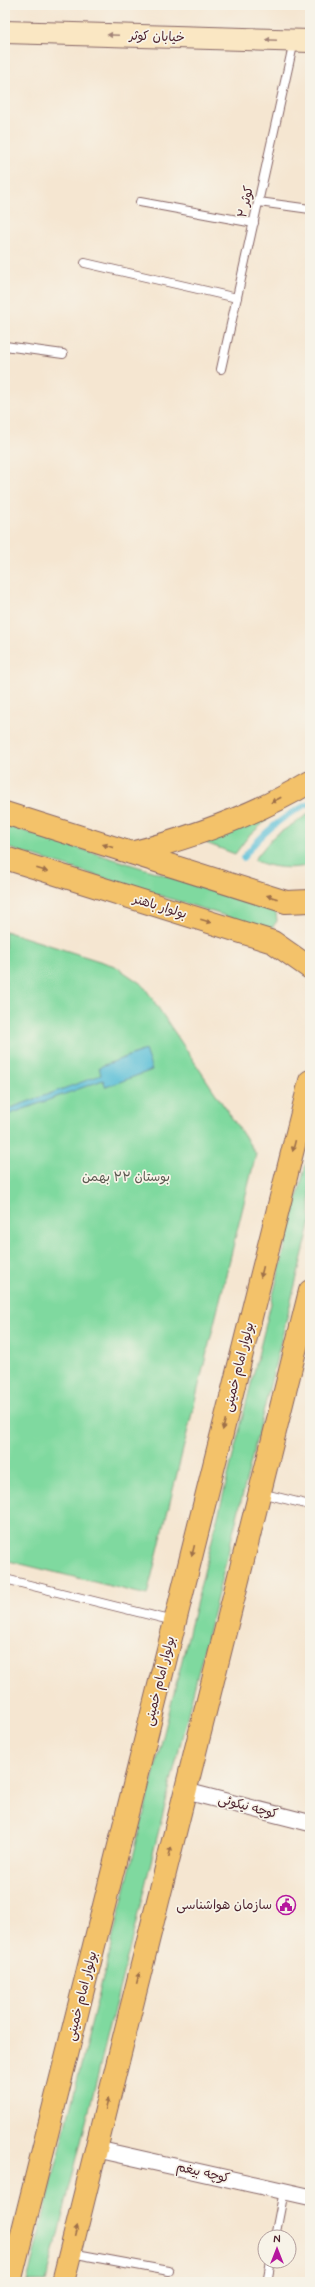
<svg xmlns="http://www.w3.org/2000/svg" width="315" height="2287" font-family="Mynerve,'Playpen Sans Arabic',sans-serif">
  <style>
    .green { fill: #7fd99f; stroke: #647c65 }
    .water { fill: #5abfd8; stroke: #526f82 }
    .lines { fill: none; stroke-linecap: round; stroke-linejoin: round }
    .stream { stroke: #5abfd8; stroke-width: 5.5 }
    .lane-casing { stroke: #866565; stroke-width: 10 }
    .street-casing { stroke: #866565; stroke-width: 18 }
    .secondary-casing { stroke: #866565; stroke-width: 24 }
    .primary-casing { stroke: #866565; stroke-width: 24 }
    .lane { stroke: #fff; stroke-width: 8 }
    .street { stroke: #fff; stroke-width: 16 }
    .secondary { stroke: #fae7c3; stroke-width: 22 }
    .primary { stroke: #f3c26a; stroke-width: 22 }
    .oneway { fill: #a28377 }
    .oneway2 { fill: #9e704a }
    .labels { text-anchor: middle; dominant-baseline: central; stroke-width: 3.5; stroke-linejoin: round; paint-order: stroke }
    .street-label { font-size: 13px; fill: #4a1f2b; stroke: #f7f3e8 }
    .park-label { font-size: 13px; fill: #5a574e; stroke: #f7f3e8 }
    .poi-label { font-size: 13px; fill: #4a1f2b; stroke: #f7f3e8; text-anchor: end }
  </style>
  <rect width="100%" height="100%" fill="#f7f3e8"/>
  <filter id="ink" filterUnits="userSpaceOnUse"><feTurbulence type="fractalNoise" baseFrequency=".025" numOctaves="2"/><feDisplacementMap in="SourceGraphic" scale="8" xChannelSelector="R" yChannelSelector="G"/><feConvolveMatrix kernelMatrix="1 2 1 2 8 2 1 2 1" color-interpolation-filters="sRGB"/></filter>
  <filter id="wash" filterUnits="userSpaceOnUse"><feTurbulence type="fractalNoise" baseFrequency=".012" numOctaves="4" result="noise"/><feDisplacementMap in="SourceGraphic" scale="16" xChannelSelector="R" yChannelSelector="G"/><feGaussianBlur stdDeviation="0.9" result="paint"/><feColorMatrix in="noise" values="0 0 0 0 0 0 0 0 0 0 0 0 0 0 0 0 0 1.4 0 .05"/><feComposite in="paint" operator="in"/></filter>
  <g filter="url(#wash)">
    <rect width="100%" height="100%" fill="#f5e6d1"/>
    <path class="green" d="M310 813V865C292 870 270 868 254 860L273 837Z
      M270 817 247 838 235 854 206 843Z
      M5 825 270 908 276 913 277 921 272 928H264L5 847Z
      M5 931 115 966 143 985 256 1154 147 1595 5 1560Z
      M310 1147V1225L46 2282H27Z"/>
    <path class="water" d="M145 1050 152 1070 106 1087 103 1080 5 1116V1110L101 1075 99 1067Z"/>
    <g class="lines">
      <path class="stream" d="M243 858C261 834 282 816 310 803"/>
    </g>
  </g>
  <g filter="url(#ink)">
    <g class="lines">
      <g class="lane-casing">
        <path id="lane" d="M140 202 254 223
          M259 202 310 209
          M85 263 237 298
          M5 346 63 354
          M221 369 294 41
          M260 1493 310 1505
          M5 1579 174 1621
          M275 2237 284 2191
          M71 2253 169 2271
          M267 2282 271 2261"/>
      </g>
      <g class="street-casing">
        <path id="street" d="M185 1791 310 1823
          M96 2149 310 2197"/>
      </g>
      <g class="secondary-casing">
        <path id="secondary" d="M5 32 310 41"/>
      </g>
      <g class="primary-casing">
        <path id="primary" d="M5 813 286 902 310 901
          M131 853C194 837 255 815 310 782
          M5 858 273 942 310 968
          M10 2282 310 1081
          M63 2282 310 1291"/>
      </g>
      <use href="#lane" class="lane"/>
      <use href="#street" class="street"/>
      <use href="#secondary" class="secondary"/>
      <use href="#primary" class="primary"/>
    </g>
    <defs><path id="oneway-solid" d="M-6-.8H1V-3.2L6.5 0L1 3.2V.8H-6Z"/></defs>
    <g class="oneway">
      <use href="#oneway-solid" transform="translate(113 35) rotate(-178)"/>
      <use href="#oneway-solid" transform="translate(271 40) rotate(-178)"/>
    </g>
    <g class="oneway2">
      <use href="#oneway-solid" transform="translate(276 800) rotate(152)"/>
      <use href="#oneway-solid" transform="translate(108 846) rotate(-163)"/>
      <use href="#oneway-solid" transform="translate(42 870) rotate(18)"/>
      <use href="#oneway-solid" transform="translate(272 897) rotate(-162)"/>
      <use href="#oneway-solid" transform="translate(206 921) rotate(17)"/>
      <use href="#oneway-solid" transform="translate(294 1146) rotate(104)"/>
      <use href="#oneway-solid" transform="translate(262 1272) rotate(104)"/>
      <use href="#oneway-solid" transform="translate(224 1425) rotate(104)"/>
      <use href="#oneway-solid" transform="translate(193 1551) rotate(104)"/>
      <use href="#oneway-solid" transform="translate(170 1852) rotate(-76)"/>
      <use href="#oneway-solid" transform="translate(138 1978) rotate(-76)"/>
      <use href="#oneway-solid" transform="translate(107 2104) rotate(-76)"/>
      <use href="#oneway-solid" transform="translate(76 2231) rotate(-76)"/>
    </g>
  </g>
  <defs>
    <g id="civic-ring" transform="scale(1)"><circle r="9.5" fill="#f7f3e8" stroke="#b5179e" stroke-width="1.5"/><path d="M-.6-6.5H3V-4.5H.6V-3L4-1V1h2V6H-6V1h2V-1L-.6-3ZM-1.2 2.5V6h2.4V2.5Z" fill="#b5179e"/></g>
  </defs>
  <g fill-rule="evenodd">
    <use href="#civic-ring" x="286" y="1905"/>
  </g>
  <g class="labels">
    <g class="street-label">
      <text transform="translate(157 37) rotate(2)">خیابان کوثر</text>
      <text transform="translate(246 202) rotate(-77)">کوثر ۲</text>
      <text transform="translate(160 907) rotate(17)">بولوار باهنر</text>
      <text transform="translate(239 1367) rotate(-76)">بولوار امام خمینی</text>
      <text transform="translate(160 1681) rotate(-76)">بولوار امام خمینی</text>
      <text transform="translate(248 1807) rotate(15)">کوچه نیکوئی</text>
      <text transform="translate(82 1996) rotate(-76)">بولوار امام خمینی</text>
      <text transform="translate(203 2173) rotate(13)">کوچه بیغم</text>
    </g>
    <g class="park-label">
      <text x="126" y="1177">بوستان ۲۲ بهمن</text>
    </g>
    <g class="poi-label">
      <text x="272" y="1905">سازمان هواشناسی</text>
    </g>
  </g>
  <rect width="315" height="2287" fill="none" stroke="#f7f3e8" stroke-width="20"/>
  <g transform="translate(277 2249)"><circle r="19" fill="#f7f3e8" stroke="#b29e9c"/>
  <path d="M0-3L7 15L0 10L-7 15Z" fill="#b5179e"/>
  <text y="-6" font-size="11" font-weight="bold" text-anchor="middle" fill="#4a1f2b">N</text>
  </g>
</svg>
